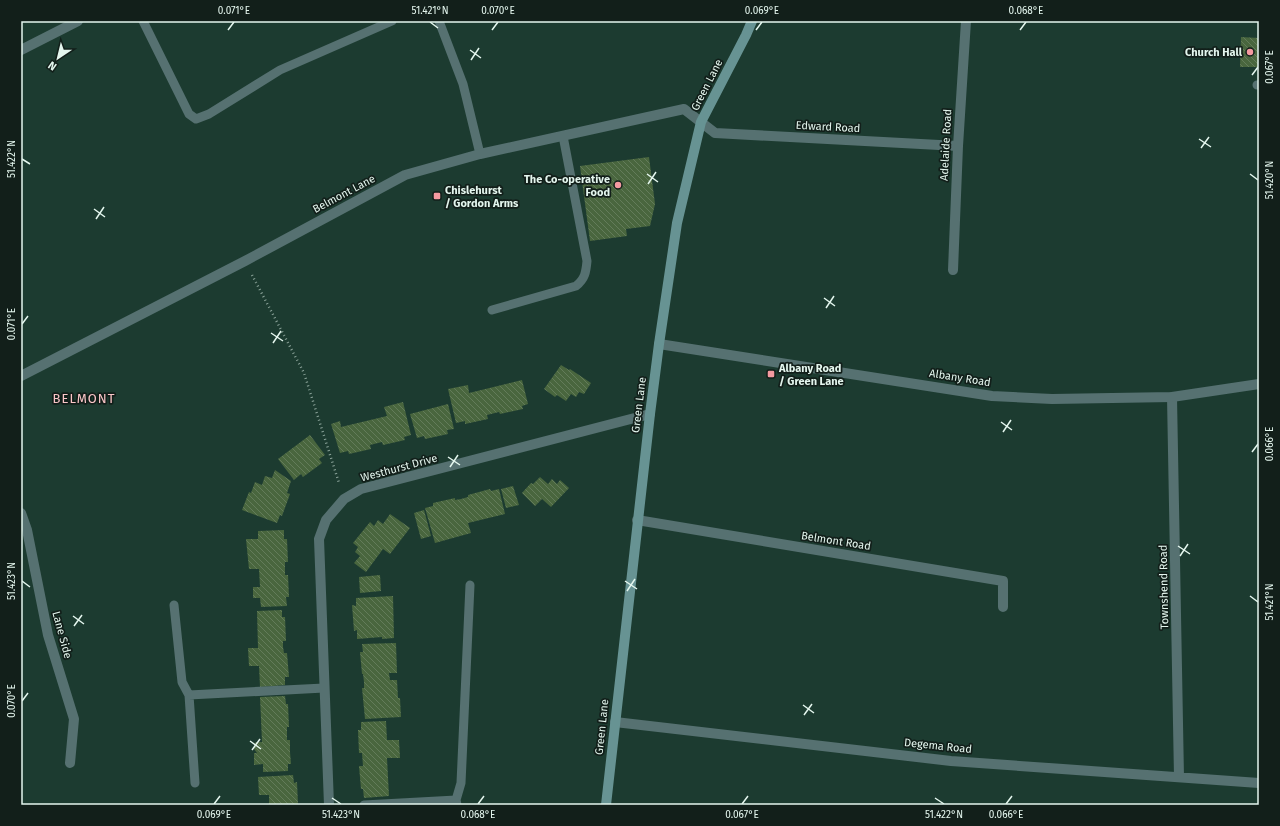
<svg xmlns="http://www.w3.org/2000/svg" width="1280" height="826" font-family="'Fira Sans',sans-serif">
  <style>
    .building { fill: url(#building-back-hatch) }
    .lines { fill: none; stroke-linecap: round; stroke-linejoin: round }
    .path { stroke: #8aa298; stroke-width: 2.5; stroke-dasharray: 1 3; stroke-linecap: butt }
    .service { stroke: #567171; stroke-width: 9 }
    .minor { stroke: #567171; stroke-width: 10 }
    .tertiary { stroke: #567171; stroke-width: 10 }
    .secondary { stroke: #679393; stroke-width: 10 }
    .ticks { fill: none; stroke: #e4f6ee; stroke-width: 1.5 }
    .poi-dot { fill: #f49aa0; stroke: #121f1a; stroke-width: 1.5 }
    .labels { text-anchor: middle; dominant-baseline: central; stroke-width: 3.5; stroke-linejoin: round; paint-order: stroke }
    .poi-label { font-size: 11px; font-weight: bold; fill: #e4f6ee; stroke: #121f1a; text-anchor: end }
    .street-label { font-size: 11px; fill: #e4f6ee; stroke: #121f1a }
    .quarter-label { font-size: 13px; letter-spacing: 1px; fill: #fac6c8; stroke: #121f1a }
    .neatline { fill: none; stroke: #e4f6ee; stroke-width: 1.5 }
    .ticks-label { font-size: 10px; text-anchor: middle; fill: #e4f6ee }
  </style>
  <defs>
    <pattern id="building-back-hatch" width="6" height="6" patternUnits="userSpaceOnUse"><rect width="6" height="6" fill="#49663e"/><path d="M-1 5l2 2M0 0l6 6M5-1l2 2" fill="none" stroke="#637c5a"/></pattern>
  </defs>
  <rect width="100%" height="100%" fill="#1c3b30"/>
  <path class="building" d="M1241 37 1259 38V67H1240Z
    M649 157 655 204 650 226 626 229 627 236 590 241 580 166Z
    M561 365 569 370 570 369 591 383 584 394 579 392 576 397 571 394 566 401 557 395 555 397 544 389Z
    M522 380 528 404 522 406 523 409 500 414 499 412 487 415 488 419 465 424V421L456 423 448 389 468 385 469 393Z
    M403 402 411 435 404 437 405 440 383 445 382 442 370 445 371 449 349 454 348 451 340 453 331 424 340 421 341 427 387 416 384 407Z
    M448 404 454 429 447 430 448 434 425 439 424 436 417 438 410 414Z
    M310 435 325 455 319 459 322 463 303 477 301 474 294 480 278 459Z
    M275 470 291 481 287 493 290 494 282 516 280 515 277 523 242 510 249 492 251 493 255 482 262 485 265 476 272 478Z
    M540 477 548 484 552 479 557 484 560 480 569 488 551 507 542 499 535 506 522 493 531 483 533 484Z
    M513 486 519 505 506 508 501 489Z
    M490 489 491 491 499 489 505 514 468 523 471 533 435 543 425 508 433 506V503L455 498V500L461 499 468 497V495Z
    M424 510 431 536 421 539 414 513Z
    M390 514 410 528 390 554 383 549 366 572 354 563 360 556 355 552 358 547 353 543 370 522 374 526 378 520 383 524Z
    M284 530V539H287L288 562H285V575H288L289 597H286L287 606 261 607 260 598H253V587H260L259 569H249L246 539H258V531Z
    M380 575 381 591 360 593 359 577Z
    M393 596 394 638 382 639V637L357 639V630L354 631 352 605 356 606V598Z
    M282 610V617H285L286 641H283V647L284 653H287L289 677H285V685L260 687 259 666H249L248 648H258L257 611Z
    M396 643 397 673H389L390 680H397L398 698H400L401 717 365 719 362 688H364V682L363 674H362L360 652H363L362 644Z
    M285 696 286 704H288L289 727H287V740H290V752L291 764H288V771L263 772V764L254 765V753H257L254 749V744L256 742H262L260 697Z
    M386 721 387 740H399L400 758H387L389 796 364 798 363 789H361L359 766H363L362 753H359L358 730H361V722Z
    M293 775 294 783 297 782 298 804H294V805H269V795H259L258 777Z"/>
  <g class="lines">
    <path class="path" d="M252 275 304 373 339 483"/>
    <path class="service" d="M143 21 189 114 196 119 209 114 280 70 392 21
      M439 21 463 84 480 154
      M1257 85H1259
      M492 310 576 286C585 279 586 272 587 261L563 136
      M174 605 182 682 189 695
      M195 783 189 695 324 688
      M456 800 461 783 470 585
      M364 805 456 800 457 805"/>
    <path class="minor" d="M21 50 78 21
      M953 270 958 146 966 21
      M21 376 245 261 405 175 480 154 684 109 715 133 958 146
      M1172 397 1179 777
      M21 513 27 530 48 635 74 719 70 763
      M637 520 1003 581V607
      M615 722 951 761 1259 783
      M329 805 319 539 326 520 344 499 361 489 650 414"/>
    <path class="tertiary" d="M659 344 992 396 1052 399 1172 397 1259 384"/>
    <path class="secondary" d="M606 805 650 414 659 344 677 223 701 122 746 35 752 21"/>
  </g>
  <path class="ticks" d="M430 22 438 28M228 30 234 22M492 30 498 22M756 30 762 22M1020 30 1026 22M470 50 481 58M471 60 479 48M1252 75 1258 67M1199 139 1211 147M1201 148 1209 137M22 159 30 164M647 174 658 182M1250 174 1258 180M648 184 656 172M94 209 105 217M96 219 104 207M824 298 835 306M826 308 834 296M22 324 28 316M271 333 283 341M273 343 281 331M1001 422 1012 430M1003 432 1011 420M1252 452 1258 444M448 457 460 465M450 467 458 455M1178 546 1190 554M1180 556 1188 544M22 581 30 587M625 581 637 589M627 591 635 579M1250 596 1258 602M73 616 84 624M74 626 82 615M22 701 28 693M803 705 814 713M804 715 812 704M250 741 261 749M252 750 260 739M332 798 341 804M935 798 944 804M214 804 220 796M478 804 484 796M742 804 748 796M1006 804 1012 796"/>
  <g class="poi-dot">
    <circle cx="1250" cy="52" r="4"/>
    <circle cx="618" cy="185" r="4"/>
    <rect x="433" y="192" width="8" height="8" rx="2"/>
    <rect x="767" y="370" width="8" height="8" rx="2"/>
  </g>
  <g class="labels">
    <g class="poi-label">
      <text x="1242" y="52">Church Hall</text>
      <text x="610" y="179">The Co-operative<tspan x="610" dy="13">Food</tspan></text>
      <text x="445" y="190" text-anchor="start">Chislehurst<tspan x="445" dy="13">/ Gordon Arms</tspan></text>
      <text x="779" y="368" text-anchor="start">Albany Road<tspan x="779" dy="13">/ Green Lane</tspan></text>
    </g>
    <g class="street-label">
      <text transform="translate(707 85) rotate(-63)">Green Lane</text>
      <text transform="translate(828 127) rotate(3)">Edward Road</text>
      <text transform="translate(946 145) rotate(-87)">Adelaide Road</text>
      <text transform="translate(344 194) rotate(-28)">Belmont Lane</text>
      <text transform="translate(960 378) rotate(9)">Albany Road</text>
      <text transform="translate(639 405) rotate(-83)">Green Lane</text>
      <text transform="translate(399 468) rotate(-15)">Westhurst Drive</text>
      <text transform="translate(836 541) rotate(9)">Belmont Road</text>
      <text transform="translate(1164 587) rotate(-91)">Townshend Road</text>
      <text transform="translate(62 635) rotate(75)">Lane Side</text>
      <text transform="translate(602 727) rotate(-84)">Green Lane</text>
      <text transform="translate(938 746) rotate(6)">Degema Road</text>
    </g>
    <g class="quarter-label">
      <text x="84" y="398">BELMONT</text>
    </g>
  </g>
  <rect width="1280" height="826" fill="none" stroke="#121f1a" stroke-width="44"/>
  <g transform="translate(58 58) rotate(215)" stroke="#121f1a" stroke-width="3" paint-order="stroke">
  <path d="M0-3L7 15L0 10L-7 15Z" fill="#e4f6ee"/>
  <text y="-6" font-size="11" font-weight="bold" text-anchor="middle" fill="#e4f6ee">N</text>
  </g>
  <rect x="22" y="22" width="1236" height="782" class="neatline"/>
  <g class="ticks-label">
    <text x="234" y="14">0.071°E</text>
    <text x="430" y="14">51.421°N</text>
    <text x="498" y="14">0.070°E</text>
    <text x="762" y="14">0.069°E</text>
    <text x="1026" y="14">0.068°E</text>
    <text transform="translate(1269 67) rotate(-90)" y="4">0.067°E</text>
    <text transform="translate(11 159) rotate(-90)" y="4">51.422°N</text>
    <text transform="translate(1269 180) rotate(-90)" y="4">51.420°N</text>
    <text transform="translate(11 324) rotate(-90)" y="4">0.071°E</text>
    <text transform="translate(1269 444) rotate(-90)" y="4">0.066°E</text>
    <text transform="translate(11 581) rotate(-90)" y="4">51.423°N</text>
    <text transform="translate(1269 602) rotate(-90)" y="4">51.421°N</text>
    <text transform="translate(11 701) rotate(-90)" y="4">0.070°E</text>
    <text x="214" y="818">0.069°E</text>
    <text x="341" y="818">51.423°N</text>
    <text x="478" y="818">0.068°E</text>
    <text x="742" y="818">0.067°E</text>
    <text x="944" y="818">51.422°N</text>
    <text x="1006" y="818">0.066°E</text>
  </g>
</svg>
